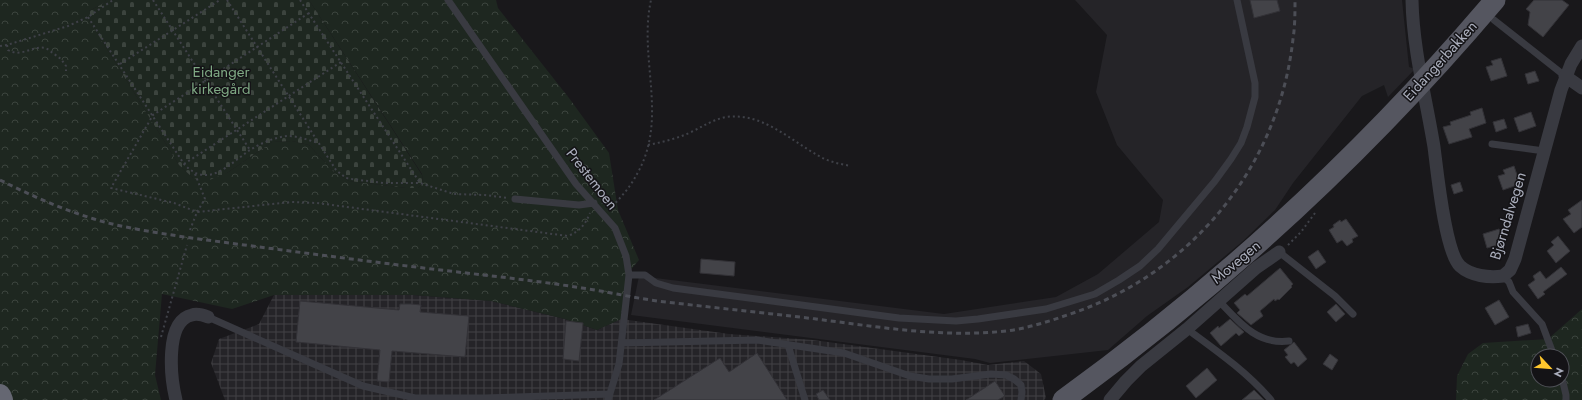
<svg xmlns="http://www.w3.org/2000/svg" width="1582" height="400" font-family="Jost,sans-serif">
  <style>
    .built { fill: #252428 }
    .industrial { fill: url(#industrial-grid) }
    .forest { fill: url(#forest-crowns); fill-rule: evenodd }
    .cemetery { fill: url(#cemetery-stones) }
    .building { fill: #434348; stroke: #333237 }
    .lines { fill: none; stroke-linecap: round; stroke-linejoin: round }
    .path { stroke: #3f4148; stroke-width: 2; stroke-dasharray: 2 3; stroke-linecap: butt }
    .lane { stroke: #393a41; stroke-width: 7 }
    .street { stroke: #393a41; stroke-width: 13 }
    .primary { stroke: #555660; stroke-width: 21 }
    .highway { stroke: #656772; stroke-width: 22 }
    .rail { stroke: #4c4e56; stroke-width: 3; stroke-dasharray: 5 4; stroke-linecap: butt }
    .labels { text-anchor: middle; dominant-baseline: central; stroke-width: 3; stroke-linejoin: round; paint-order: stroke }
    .street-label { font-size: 15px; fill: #aaaebc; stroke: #141316 }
    .park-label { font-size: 15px; fill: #7fa984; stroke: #141316 }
  </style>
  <defs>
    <pattern id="industrial-grid" width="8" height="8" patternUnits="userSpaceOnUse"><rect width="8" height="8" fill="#252428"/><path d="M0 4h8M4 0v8" fill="none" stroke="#424145"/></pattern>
    <pattern id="forest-crowns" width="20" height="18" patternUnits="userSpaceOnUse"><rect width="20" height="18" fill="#1e2720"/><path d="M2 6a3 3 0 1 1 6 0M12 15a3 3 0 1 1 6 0" fill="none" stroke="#3c443e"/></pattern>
    <pattern id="cemetery-stones" width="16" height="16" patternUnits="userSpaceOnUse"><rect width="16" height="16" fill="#1e2720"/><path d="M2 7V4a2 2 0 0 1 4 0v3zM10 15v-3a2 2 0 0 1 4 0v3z" fill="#3c443e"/></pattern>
  </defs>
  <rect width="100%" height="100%" fill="#19181b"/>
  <path class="built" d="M1075 0H1402L1409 67 1415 69 1388 97 1384 85 1362 96 1293 183 1275 210 1243 241 1188 287 1147 316 1108 350 990 363 975 359 631 315 639 276 944 314 1056 297 1098 274 1159 222 1163 200 1117 145 1096 92 1107 35Z"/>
  <path class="industrial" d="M274 295H413L491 301 565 319 597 330 621 319 729 334 813 340 961 360 988 365 1024 361 1041 374 1046 398 1044 400H225L211 363 219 339 259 324Z"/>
  <path class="forest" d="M0 0H106L104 3 89 11V20L179 165 193 178 227 173 272 142 292 141 309 145 334 172 349 181 406 188H418L423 183 422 174 309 0H496L498 8 569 98 609 153 618 210 639 260 629 272 621 319 597 330 565 319 491 301 413 295H274L232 309 162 294 155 375 161 400H0Z
    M1582 309V400H1456L1457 376 1468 354 1483 343 1548 339ZM1538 356H1562V380H1538Z"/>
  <path class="cemetery" d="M106 0H309L422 175 423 183 418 188H406L349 181 334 172 309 145 292 141 272 142 227 173 207 181 193 178 179 165 89 20V11L104 3Z"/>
  <path class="building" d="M1250 0H1277L1280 11 1254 18Z
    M1534 0H1562L1569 5 1543 37 1528 25 1530 12 1526 9Z
    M1501 58 1507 76 1491 81 1486 67 1493 65 1491 61Z
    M1535 71 1539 81 1528 84 1525 74Z
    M1482 108 1486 123 1469 129 1472 137 1449 144 1443 127 1451 125 1450 122 1471 115 1470 112Z
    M1531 112 1536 126 1519 132 1514 118Z
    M1504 119 1507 128 1496 132 1493 122Z
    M1514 166 1520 184 1503 190 1498 176 1505 174 1503 170Z
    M1460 182 1463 191 1454 194 1451 185Z
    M1582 200V227L1574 233 1563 219 1571 214 1568 210Z
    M1346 219 1358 236 1352 239 1353 242 1347 246 1342 240 1337 243 1329 230 1334 227 1333 225 1340 220 1341 222Z
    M1499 229 1504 243 1487 248 1483 234Z
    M1558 236 1570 251 1556 263 1547 251 1554 245 1551 242Z
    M1318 250 1326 262 1316 269 1308 257Z
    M701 259 735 262 734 276 700 273Z
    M1561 267 1567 274 1543 292 1545 294 1538 299 1528 285 1535 280 1533 276 1540 271 1546 279Z
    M1280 268 1293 284 1291 286 1292 287 1279 300 1278 299 1275 301 1274 299 1260 311 1263 316 1251 325 1237 313 1240 310 1234 303 1245 294 1247 296Z
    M1499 300 1509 317 1495 325 1485 308Z
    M300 301 399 310 400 304H411L421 305 420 312 469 316 465 357 392 351 389 382 377 381 380 350 296 342Z
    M1336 304 1345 314 1336 322 1327 312Z
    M1230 319 1244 332 1239 336 1236 333 1221 346 1210 333 1218 326 1219 328Z
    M566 321 583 323 579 361 563 359Z
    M1528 324 1531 333 1518 337 1516 327Z
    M1294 342 1307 359 1298 367 1294 362 1291 364 1285 357 1288 355 1284 350Z
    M757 353 787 400H654L720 358 729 372Z
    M1330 354 1338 360 1332 370 1323 364Z
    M1207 368 1217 380 1196 398 1186 386Z
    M995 381 1005 396 998 400H966Z
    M823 390 830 400H819L816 394Z
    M1254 390 1264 400H1242Z"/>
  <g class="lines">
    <path class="path" d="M153 0 250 150
      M227 0 336 170 346 178 352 179 383 183H420L454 194 485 195 508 198
      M300 0 420 183
      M88 17 184 164C208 190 229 164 250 150 261 143 275 137 288 136 298 136 308 140 318 143
      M7 45 8 50C22 58 32 45 46 48L61 59 66 66V71
      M0 46 7 45 68 26 88 17 113 0
      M120 64 220 0
      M648 145C662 142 676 139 689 133 702 127 712 120 726 117 762 112 790 140 819 156 829 162 840 164 851 166
      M184 164 341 62
      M195 174 205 199 197 212 174 203 111 188 153 115 309 13
      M609 210C619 199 630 188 637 174 669 118 638 59 651 0
      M190 230 197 212 291 202 317 203 568 236C580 231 585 225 590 213
      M1288 245 1301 232 1315 213
      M161 337 187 245"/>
    <path class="lane" d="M448 0 576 184 615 228 626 256 629 275 619 364 608 400
      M1494 20 1565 76
      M1492 144 1544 151
      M515 199 579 205 594 203
      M1279 252 1335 296 1353 314
      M629 275H645L656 283 673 288 899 318 956 321 978 319 1046 309 1095 294 1119 280 1140 266 1158 249 1215 181 1231 159 1241 143 1247 127 1255 97V83L1237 0
      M1503 276 1509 282 1513 292 1542 324 1554 356
      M1220 302C1239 322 1257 345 1289 341
      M208 317 363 386 415 398H484L610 394
      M1187 329C1217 351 1247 372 1271 400
      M622 343 757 340 844 353 910 376 929 379H952L991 374 1006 375 1014 379 1021 385 1022 392 1021 400
      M788 345 805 400
      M1562 378 1566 395V400"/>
    <path class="street" d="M1412 0C1413 50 1426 98 1434 147 1437 170 1445 252 1460 266 1471 276 1489 278 1503 276L1510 270 1515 259 1561 90 1571 64 1582 46
      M1565 76 1582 88
      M176 400C171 380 164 321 192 315 197 313 203 315 208 317
      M1110 400 1126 381 1141 366 1187 329 1256 268 1279 252"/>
    <path class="primary" d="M1063 400C1222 285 1368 150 1495 0"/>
    <path class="highway" d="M0 395 2 400"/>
    <path class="rail" d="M0 180C30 195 61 209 94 219 123 228 154 232 184 237 267 248 349 259 432 269 482 275 532 280 582 288 610 292 638 299 666 302 716 308 766 313 816 319 879 327 943 338 1006 331 1030 328 1053 320 1076 312 1194 270 1279 165 1293 39 1295 26 1295 13 1295 0"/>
  </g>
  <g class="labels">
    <g class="street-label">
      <text transform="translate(1440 61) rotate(-48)">Eidangerbakken</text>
      <text transform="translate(592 179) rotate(52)">Prestemoen</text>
      <text transform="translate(1508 216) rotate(-73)">Bjørndalvegen</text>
      <text transform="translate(1236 262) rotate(-40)">Movegen</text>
    </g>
    <g class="park-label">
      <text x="221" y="72">Eidanger<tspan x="221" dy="17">kirkegård</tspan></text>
    </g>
  </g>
  <g transform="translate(1550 368) rotate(116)"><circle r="19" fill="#141316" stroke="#505158"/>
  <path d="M0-3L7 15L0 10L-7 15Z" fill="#ffc72d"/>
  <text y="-6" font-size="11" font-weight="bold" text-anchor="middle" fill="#aaaebc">N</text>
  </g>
</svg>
